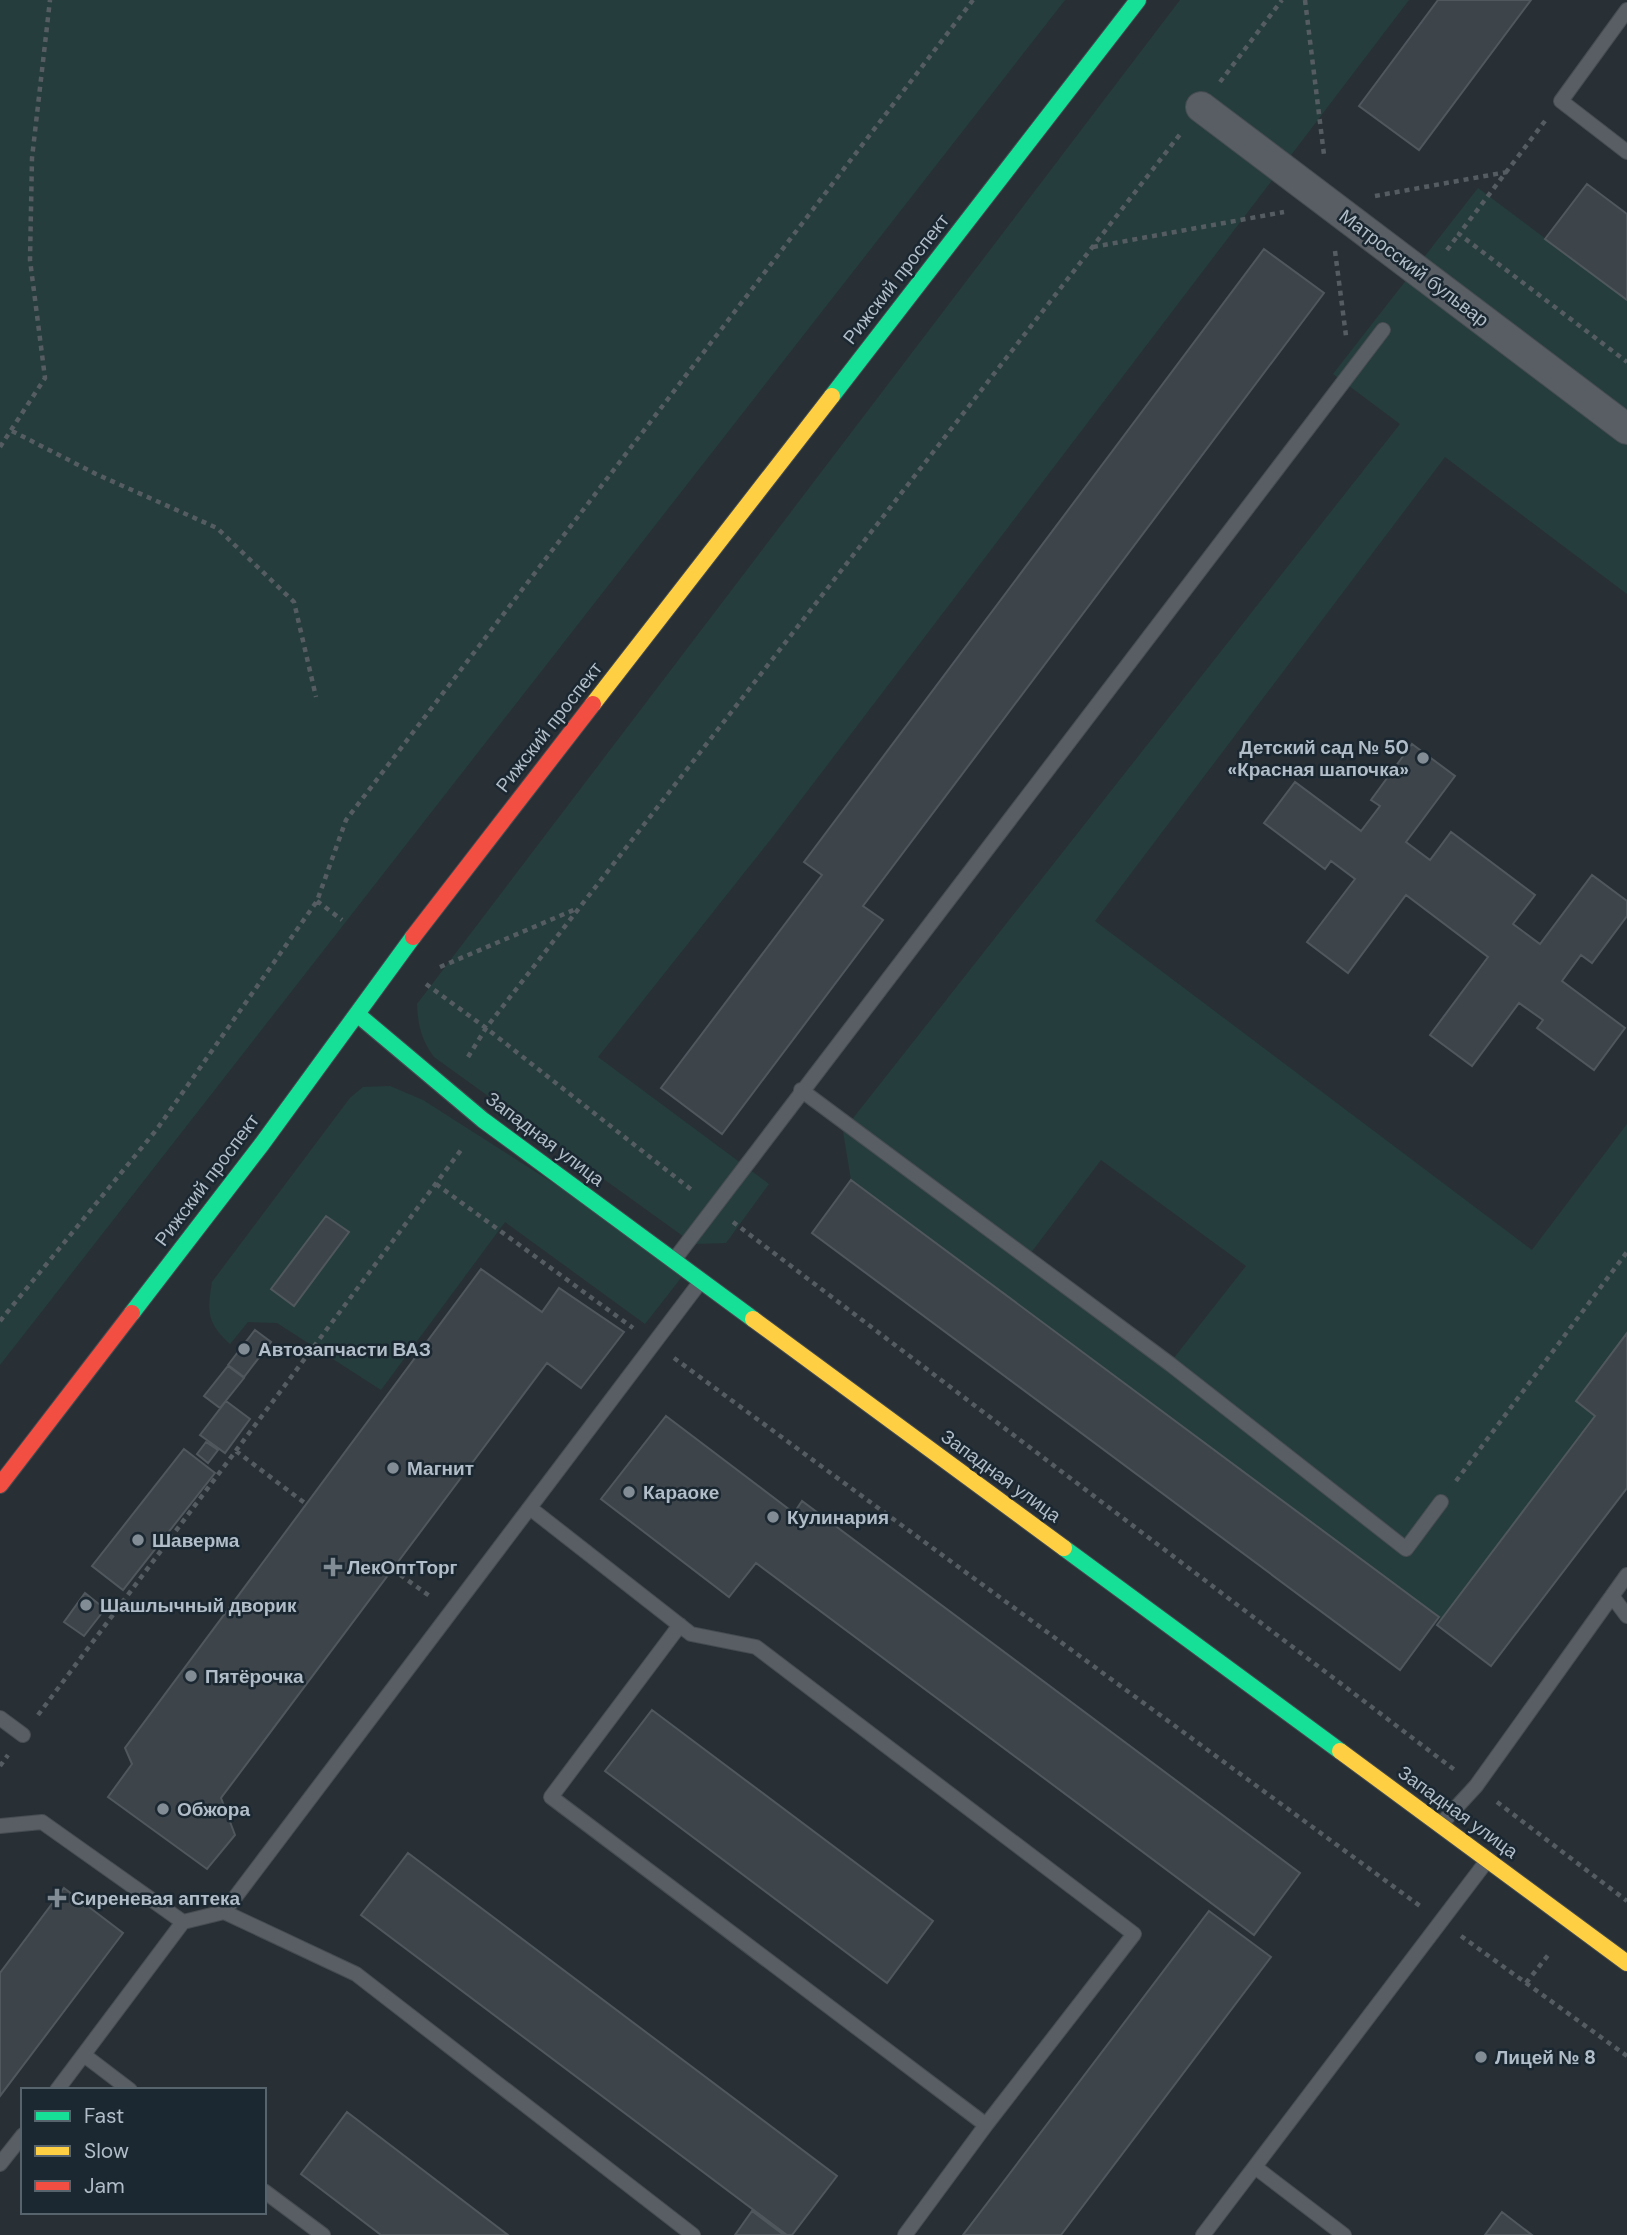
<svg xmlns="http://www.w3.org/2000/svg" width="1627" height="2235" font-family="'DM Sans',sans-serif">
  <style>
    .green { fill: #253d3d; fill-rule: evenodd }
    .building { fill: #3d444a; stroke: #50585e; stroke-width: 2 }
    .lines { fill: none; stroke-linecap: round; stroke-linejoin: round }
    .lane-casing { stroke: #464c51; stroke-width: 16 }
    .street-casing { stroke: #464c51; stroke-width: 32 }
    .fast-casing { stroke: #464c51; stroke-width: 18 }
    .slow-casing { stroke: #464c51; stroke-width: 18 }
    .jam-casing { stroke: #464c51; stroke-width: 18 }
    .path { stroke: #565d62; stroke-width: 4.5; stroke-dasharray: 5 5; stroke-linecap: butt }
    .lane { stroke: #585e64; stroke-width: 14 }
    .street { stroke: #585e64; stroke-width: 30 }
    .fast { stroke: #16e098; stroke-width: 16 }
    .slow { stroke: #ffcf43; stroke-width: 16 }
    .jam { stroke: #f24e42; stroke-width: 16 }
    .poi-dot { fill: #818c95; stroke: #1b2731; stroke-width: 2.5 }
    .labels { text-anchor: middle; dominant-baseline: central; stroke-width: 5; stroke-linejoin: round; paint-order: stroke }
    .street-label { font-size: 19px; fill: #b1bdc8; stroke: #1b2731 }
    .poi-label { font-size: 19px; font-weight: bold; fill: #b1bdc8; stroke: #1b2731; text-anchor: start }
  </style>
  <rect width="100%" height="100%" fill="#283036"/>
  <path class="green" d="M0 0H1065L0 1365Z
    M1180 0H1409L771 839 598 1057 769 1184 726 1243 694 1244 434 1057C421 1039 418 1025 417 1004Z
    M1478 188 1627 300V594L1445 457 1095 921 1532 1250 1627 1124V1333L1576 1401 1595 1416 1441 1619 851 1180 843 1131 1400 424 1333 374ZM1101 1160 1246 1266 1170 1363 1027 1258Z
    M390 1086 423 1100 688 1269 645 1324 505 1222 381 1390 277 1323 248 1322 230 1344C207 1323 207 1312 212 1282L350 1098 363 1087Z"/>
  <path class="building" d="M1438 0H1531L1419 150 1359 106Z
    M1587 184 1627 214V300L1545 239Z
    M1264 249 1324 293 863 906 883 920 722 1134 661 1088 822 875 804 862Z
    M1412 744 1455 776 1406 842 1430 860 1451 832 1535 895 1513 924 1540 944 1592 875 1627 901V916L1592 963 1581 955 1562 981 1625 1028 1594 1070 1537 1028 1543 1020 1519 1003 1472 1066 1430 1035 1488 957 1406 895 1348 973 1307 942 1355 879 1331 861 1325 869 1264 823 1295 782 1361 831 1380 806 1371 800Z
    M851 1180 1439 1617 1400 1670 812 1233Z
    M326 1216 349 1232 294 1306 271 1289Z
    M481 1269 542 1312 559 1288 624 1332 581 1388 547 1363 221 1798 235 1835 207 1869 108 1797 132 1764 125 1748Z
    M255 1330 271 1342 244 1377 228 1365Z
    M1627 1333V1488L1491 1666 1437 1625 1595 1416 1576 1401Z
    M228 1366 244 1378 220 1408 204 1396Z
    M226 1401 250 1419 225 1453 200 1435Z
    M666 1416 794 1513 802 1501 1300 1873 1254 1935 756 1563 729 1597 601 1499Z
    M206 1442 218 1450 208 1463 197 1454Z
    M184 1449 215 1473 123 1590 92 1566Z
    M85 1593 105 1609 84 1636 64 1622Z
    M652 1710 933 1921 887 1983 605 1771Z
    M408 1853 837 2176 792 2235H787L361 1915Z
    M64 1888 123 1933 0 2096V1973Z
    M1209 1911 1271 1957 1061 2235H963Z
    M347 2112 508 2235H381L301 2174Z
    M752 2211 784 2235H735Z
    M1502 2212 1532 2235H1485Z"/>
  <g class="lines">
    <g class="lane-casing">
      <path id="lane" d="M1627 10 1561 101 1627 152
        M801 1090 1170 1364 1406 1549 1441 1502
        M674 1260 1383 330
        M530 1508 691 1634 756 1647 1134 1934 986 2125 905 2235
        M1612 1596 1627 1616
        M680 1625 551 1797 986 2125
        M0 1718 23 1735
        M1441 1824 1476 1786 1627 1575
        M0 1826 42 1822 183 1922 224 1912 701 1281
        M224 1912 356 1974 693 2235
        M84 2055 130 2090
        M57 2090 183 1922
        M0 2164 23 2135
        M1255 2167 1344 2235
        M264 2191 323 2235
        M1203 2235 1486 1862"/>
    </g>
    <g class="street-casing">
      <path id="street" d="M1201 107 1627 429"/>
    </g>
    <g class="fast-casing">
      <path id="fast" d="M832 396 1138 0
        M357 1014 483 1120 753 1319
        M132 1313 262 1144 413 937
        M1064 1548 1340 1751"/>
    </g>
    <g class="slow-casing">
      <path id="slow" d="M593 704 832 396
        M753 1319 1064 1548
        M1340 1751 1627 1963"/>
    </g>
    <g class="jam-casing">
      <path id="jam" d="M413 937 593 704
        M0 1485 132 1313"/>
    </g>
    <path class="path" d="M1305 0 1324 155
      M1220 82 1282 0
      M1545 121 1459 234 1627 362
      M1375 196 1507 172
      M1093 247 1284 212
      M1447 250 1459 234
      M1335 251 1346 336
      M12 431 96 474 217 528 294 602 316 697
      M0 447 45 378 30 260 32 158 50 0
      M317 901 342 920
      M440 967 576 909
      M426 984 486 1028 693 1191
      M468 1057 486 1028 1181 133
      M436 1184 633 1328
      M733 1222 1456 1771
      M0 1321 157 1129 317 901 346 820 973 0
      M674 1358 1420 1906
      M236 1451 306 1504
      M1456 1481 1627 1252
      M392 1569 431 1597
      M38 1715 461 1150
      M0 1766 8 1755
      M1497 1802 1627 1901
      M1461 1936 1627 2056
      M1526 1983 1549 1954"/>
    <use href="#lane" class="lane"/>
    <use href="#street" class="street"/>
    <use href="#fast" class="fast"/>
    <use href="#slow" class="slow"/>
    <use href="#jam" class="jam"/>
  </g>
  <g class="poi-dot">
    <circle cx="1423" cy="758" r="7"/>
    <circle cx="244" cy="1349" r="7"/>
    <circle cx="393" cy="1468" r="7"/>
    <circle cx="629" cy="1492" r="7"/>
    <circle cx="773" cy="1517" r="7"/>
    <circle cx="138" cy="1540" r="7"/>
    <path d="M329.5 1556.5h7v7h7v7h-7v7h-7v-7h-7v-7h7z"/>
    <circle cx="86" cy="1605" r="7"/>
    <circle cx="191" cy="1676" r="7"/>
    <circle cx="163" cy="1809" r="7"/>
    <path d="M53.5 1887.5h7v7h7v7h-7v7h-7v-7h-7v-7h7z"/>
    <circle cx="1481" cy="2057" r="7"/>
  </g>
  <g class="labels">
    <g class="street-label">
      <text transform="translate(1414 268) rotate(37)">Матросский бульвар</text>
      <text transform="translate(896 279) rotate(-52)">Рижский проспект</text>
      <text transform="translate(549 727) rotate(-52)">Рижский проспект</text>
      <text transform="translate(545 1139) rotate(37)">Западная улица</text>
      <text transform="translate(207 1180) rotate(-53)">Рижский проспект</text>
      <text transform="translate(1001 1476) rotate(36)">Западная улица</text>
      <text transform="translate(1458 1812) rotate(36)">Западная улица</text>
    </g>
    <g class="poi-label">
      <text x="1409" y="747" text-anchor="end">Детский сад № 50<tspan x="1409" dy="22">«Красная шапочка»</tspan></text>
      <text x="258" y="1349">Автозапчасти ВАЗ</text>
      <text x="407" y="1468">Магнит</text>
      <text x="643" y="1492">Караоке</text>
      <text x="787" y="1517">Кулинария</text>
      <text x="152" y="1540">Шаверма</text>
      <text x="347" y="1567">ЛекОптТорг</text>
      <text x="100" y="1605">Шашлычный дворик</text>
      <text x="205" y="1676">Пятёрочка</text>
      <text x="177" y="1809">Обжора</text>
      <text x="71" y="1898">Сиреневая аптека</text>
      <text x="1495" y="2057">Лицей № 8</text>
    </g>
  </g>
  <rect x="21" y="2088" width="245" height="126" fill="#1b2731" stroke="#57636d" stroke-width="2"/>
  <rect x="35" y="2111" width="35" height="10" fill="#16e098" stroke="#57636d" stroke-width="2"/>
  <text x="84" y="2123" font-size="21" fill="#b1bdc8">Fast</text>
  <rect x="35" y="2146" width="35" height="10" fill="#ffcf43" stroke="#57636d" stroke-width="2"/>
  <text x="84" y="2158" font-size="21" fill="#b1bdc8">Slow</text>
  <rect x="35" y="2181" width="35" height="10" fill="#f24e42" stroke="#57636d" stroke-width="2"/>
  <text x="84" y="2193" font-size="21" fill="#b1bdc8">Jam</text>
</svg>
